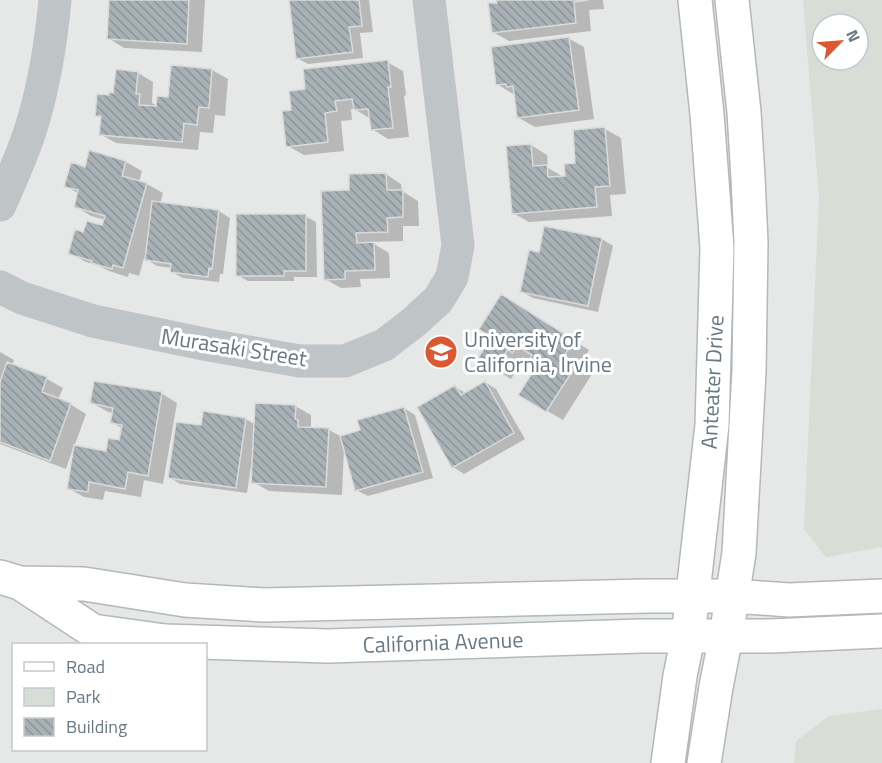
<svg xmlns="http://www.w3.org/2000/svg" width="882" height="763" font-family="'Titillium Web',sans-serif">
  <style>
    .built { fill: #e6e7e7; fill-rule: evenodd }
    .green { fill: #d8ddd5; fill-rule: evenodd }
    .shadow { fill: #0003 }
    .building { fill: url(#building-back-hatch); stroke: #dadad8; stroke-width: 1.5 }
    .lines { fill: none; stroke-linecap: round; stroke-linejoin: round }
    .secondary-casing { stroke: #b2b8bc; stroke-width: 36 }
    .street { stroke: #bfc4c7; stroke-width: 33 }
    .secondary { stroke: #fff; stroke-width: 33 }
    .labels { text-anchor: middle; dominant-baseline: central; stroke-width: 6; stroke-linejoin: round; paint-order: stroke }
    .poi-label { font-size: 22px; fill: #687985; stroke: #fff; text-anchor: start }
    .street-label { font-size: 22px; fill: #687985; stroke: #fff }
  </style>
  <defs>
    <pattern id="building-back-hatch" width="6" height="6" patternUnits="userSpaceOnUse" patternTransform="scale(1.5)"><rect width="6" height="6" fill="#a8b1b6"/><path d="M-1 5l2 2M0 0l6 6M5-1l2 2" fill="none" stroke="#8d959a"/></pattern>
  </defs>
  <rect width="100%" height="100%" fill="#f8f8f6"/>
  <path class="built" d="M0 0H882V763H0ZM822 24H858V60H822ZM14 644H206V750H14Z"/>
  <path class="green" d="M803 0H882V547L826 557 804 529 819 198ZM822 24H858V60H822Z
    M882 709V763H794L796 741 829 716Z"/>
  <path class="shadow" d="M110 0H205L202 52 124 48 108 38Z
    M290 0H369L373 32 360 33 363 58 308 64 297 58Z
    M498 0H603L604 9 589 10 591 31 509 41 493 32 498 4Z
    M568 38 584 47 594 119 535 127 519 118 516 93 513 94 497 84Z
    M387 62 403 71 406 95 404 96 409 137 388 139 372 129 371 119 354 109H351L352 120 341 121 344 151 304 155 288 146 293 111 307 91Z
    M212 70 228 79 225 116 215 115 213 133 200 132 198 150 116 143 100 134 102 118 96 115 110 97 138 73 153 82 152 103 157 106Z
    M605 129 621 138 626 194 610 195 612 216 529 222 513 213 531 145 547 155 548 168 562 176V177H567Z
    M90 152 126 162 142 171 139 182 147 184 163 193 160 204 219 211 230 218 223 274H220L219 282 183 278 172 272V268L157 266 144 258 139 276 129 273 128 277 109 271 99 266 86 262 70 253 84 234 103 227 105 220 91 216 75 206 79 194 66 186 86 168Z
    M386 174 401 184 402 191 418 201 419 226H403V241L371 242 389 253 390 278 360 279 361 287 341 288 325 279 351 191Z
    M305 216 316 222 317 277H294V281H248L237 275Z
    M545 227 602 239 613 246 598 312 533 298 522 292 540 254Z
    M517 305 589 350 579 366 592 374 563 420 520 395 538 367 524 358 511 379 479 359Z
    M0 352 14 360 12 366 47 379 63 388 58 400 70 404 86 414 74 447 107 453 120 442 123 429 112 422 113 413 108 412 92 403 161 393 177 403 163 484 144 480 141 497 105 491 103 500 84 497 68 488 75 448H73L66 469 0 444Z
    M485 382 496 389 525 439 464 474 453 467 455 387 466 393Z
    M295 406 311 415V429L329 430 342 437 362 431 404 408 415 415 433 478 368 496 356 490 344 448 342 495 269 491 253 482 254 466H251L247 493 180 484 169 477 202 427 204 413 246 419 256 425Z"/>
  <path class="building" d="M109 0H189L187 44 107 39Z
    M289 0H359L362 26 349 27 353 52 296 59Z
    M496 0H588L574 2 576 23 492 33 488 3H497Z
    M569 37 579 110 517 118 513 86 507 87 506 84 496 85 491 47Z
    M388 60 391 87H388L393 128 371 130 368 109 354 110 352 99 335 101 337 111 325 113 328 142 286 147 282 111 291 110 289 91 305 89 303 69Z
    M171 65 212 69 209 108 199 107 197 125 184 123 182 142 99 135 101 116H95L97 94 109 95V92L113 93 116 69 138 72 136 94H140L139 105 156 106 157 96 168 97Z
    M605 127 610 186 595 187 597 207 512 214 506 146 531 144 533 166 547 165 548 177 565 176 564 164 575 163 573 130Z
    M89 150 126 161 122 176 147 183 123 268 113 265 112 269 91 263 92 261 68 254 75 229 83 232 87 221 102 225 105 216 74 207 78 190 64 187 71 162 85 167Z
    M386 173 387 190H403V217L387 218 388 232 356 233 357 243 374 242 375 270 345 271V279L324 280 321 191 349 190V174Z
    M152 201 219 210 212 269 209 268 208 277 170 272 171 264 145 260Z
    M236 214H306V271H284V276H236Z
    M544 226 602 238 588 306 520 292 529 250 539 252Z
    M501 294 574 340 564 356 577 364 546 412 518 395 536 367 528 362 532 355 517 346 512 353 508 349 494 371 477 360 489 340 486 338 488 335 479 329Z
    M7 362 47 377 42 392 71 403 50 461 0 442V382Z
    M94 381 162 392 148 476 128 472 125 489 89 482 88 492 67 489 74 445 106 451 108 438 119 440 122 425 110 423 113 408 90 403Z
    M485 381 514 433 452 468 417 407 455 385 461 395Z
    M255 403 296 405 295 419 298 420V427L329 428 326 487 251 483Z
    M404 407 423 472 355 491 340 436 360 430 357 420Z
    M203 411 246 418 236 488 168 478 176 422 201 425Z"/>
  <g class="lines">
    <g class="secondary-casing">
      <path id="secondary" d="M0 577 20 583 84 584 185 600 264 605 647 596H733L789 600 882 596
        M20 583 93 631 165 641 328 646 641 636H771L882 631
        M668 763 680 676 688 637 712 425 717 248 707 114 695 0
        M704 763 716 687 726 636 739 553 749 371 751 243 748 178 744 112 732 0"/>
    </g>
    <path class="street" d="M0 205C11 180 23 154 31 128 44 87 51 43 55 0
      M0 287 22 298 93 321 209 345 300 361H345L384 345 414 322 438 300 452 277 458 245 429 0"/>
    <use href="#secondary" class="secondary"/>
  </g>
  <defs>
    <g id="university-disc" transform="scale(1.725)"><circle r="9.5" fill="#dc5732" stroke="#fff"/><path d="M0-5L7-2L0 1L-7-2ZM-4 1L0 2.5L4 1V4Q0 6-4 4Z" fill="#fff"/></g>
  </defs>
  <g fill-rule="evenodd">
    <use href="#university-disc" x="441" y="352"/>
  </g>
  <g class="labels">
    <g class="poi-label">
      <text x="464" y="339">University of<tspan x="464" dy="25">California, Irvine</tspan></text>
    </g>
    <g class="street-label">
      <text transform="translate(234 347) rotate(9)">Murasaki Street</text>
      <text transform="translate(712 382) rotate(-87)">Anteater Drive</text>
      <text transform="translate(443 642) rotate(-2)">California Avenue</text>
    </g>
  </g>
  <rect x="12" y="643" width="195" height="108" fill="#ffffff" stroke="#c3c9ce" stroke-width="1.5"/>
  <rect x="24" y="662" width="30" height="9" fill="#ffffff" stroke="#c3c9ce" stroke-width="1.5"/>
  <text x="66" y="673" font-size="18" fill="#687985">Road</text>
  <rect x="24" y="688" width="30" height="18" fill="#d8ddd5" stroke="#c3c9ce" stroke-width="1.5"/>
  <text x="66" y="703" font-size="18" fill="#687985">Park</text>
  <rect x="24" y="718" width="30" height="18" fill="url(#building-back-hatch)" stroke="#c3c9ce" stroke-width="1.5"/>
  <text x="66" y="733" font-size="18" fill="#687985">Building</text>
  <g transform="translate(840 42) rotate(65)"><circle r="28" fill="#ffffff" stroke="#c3c9ce" stroke-width="1.5"/>
  <path d="M0-4.5L10 22L0 15L-10 22Z" fill="#dc5732"/>
  <text y="-9" font-size="16" font-weight="bold" text-anchor="middle" fill="#687985">N</text>
  </g>
</svg>
